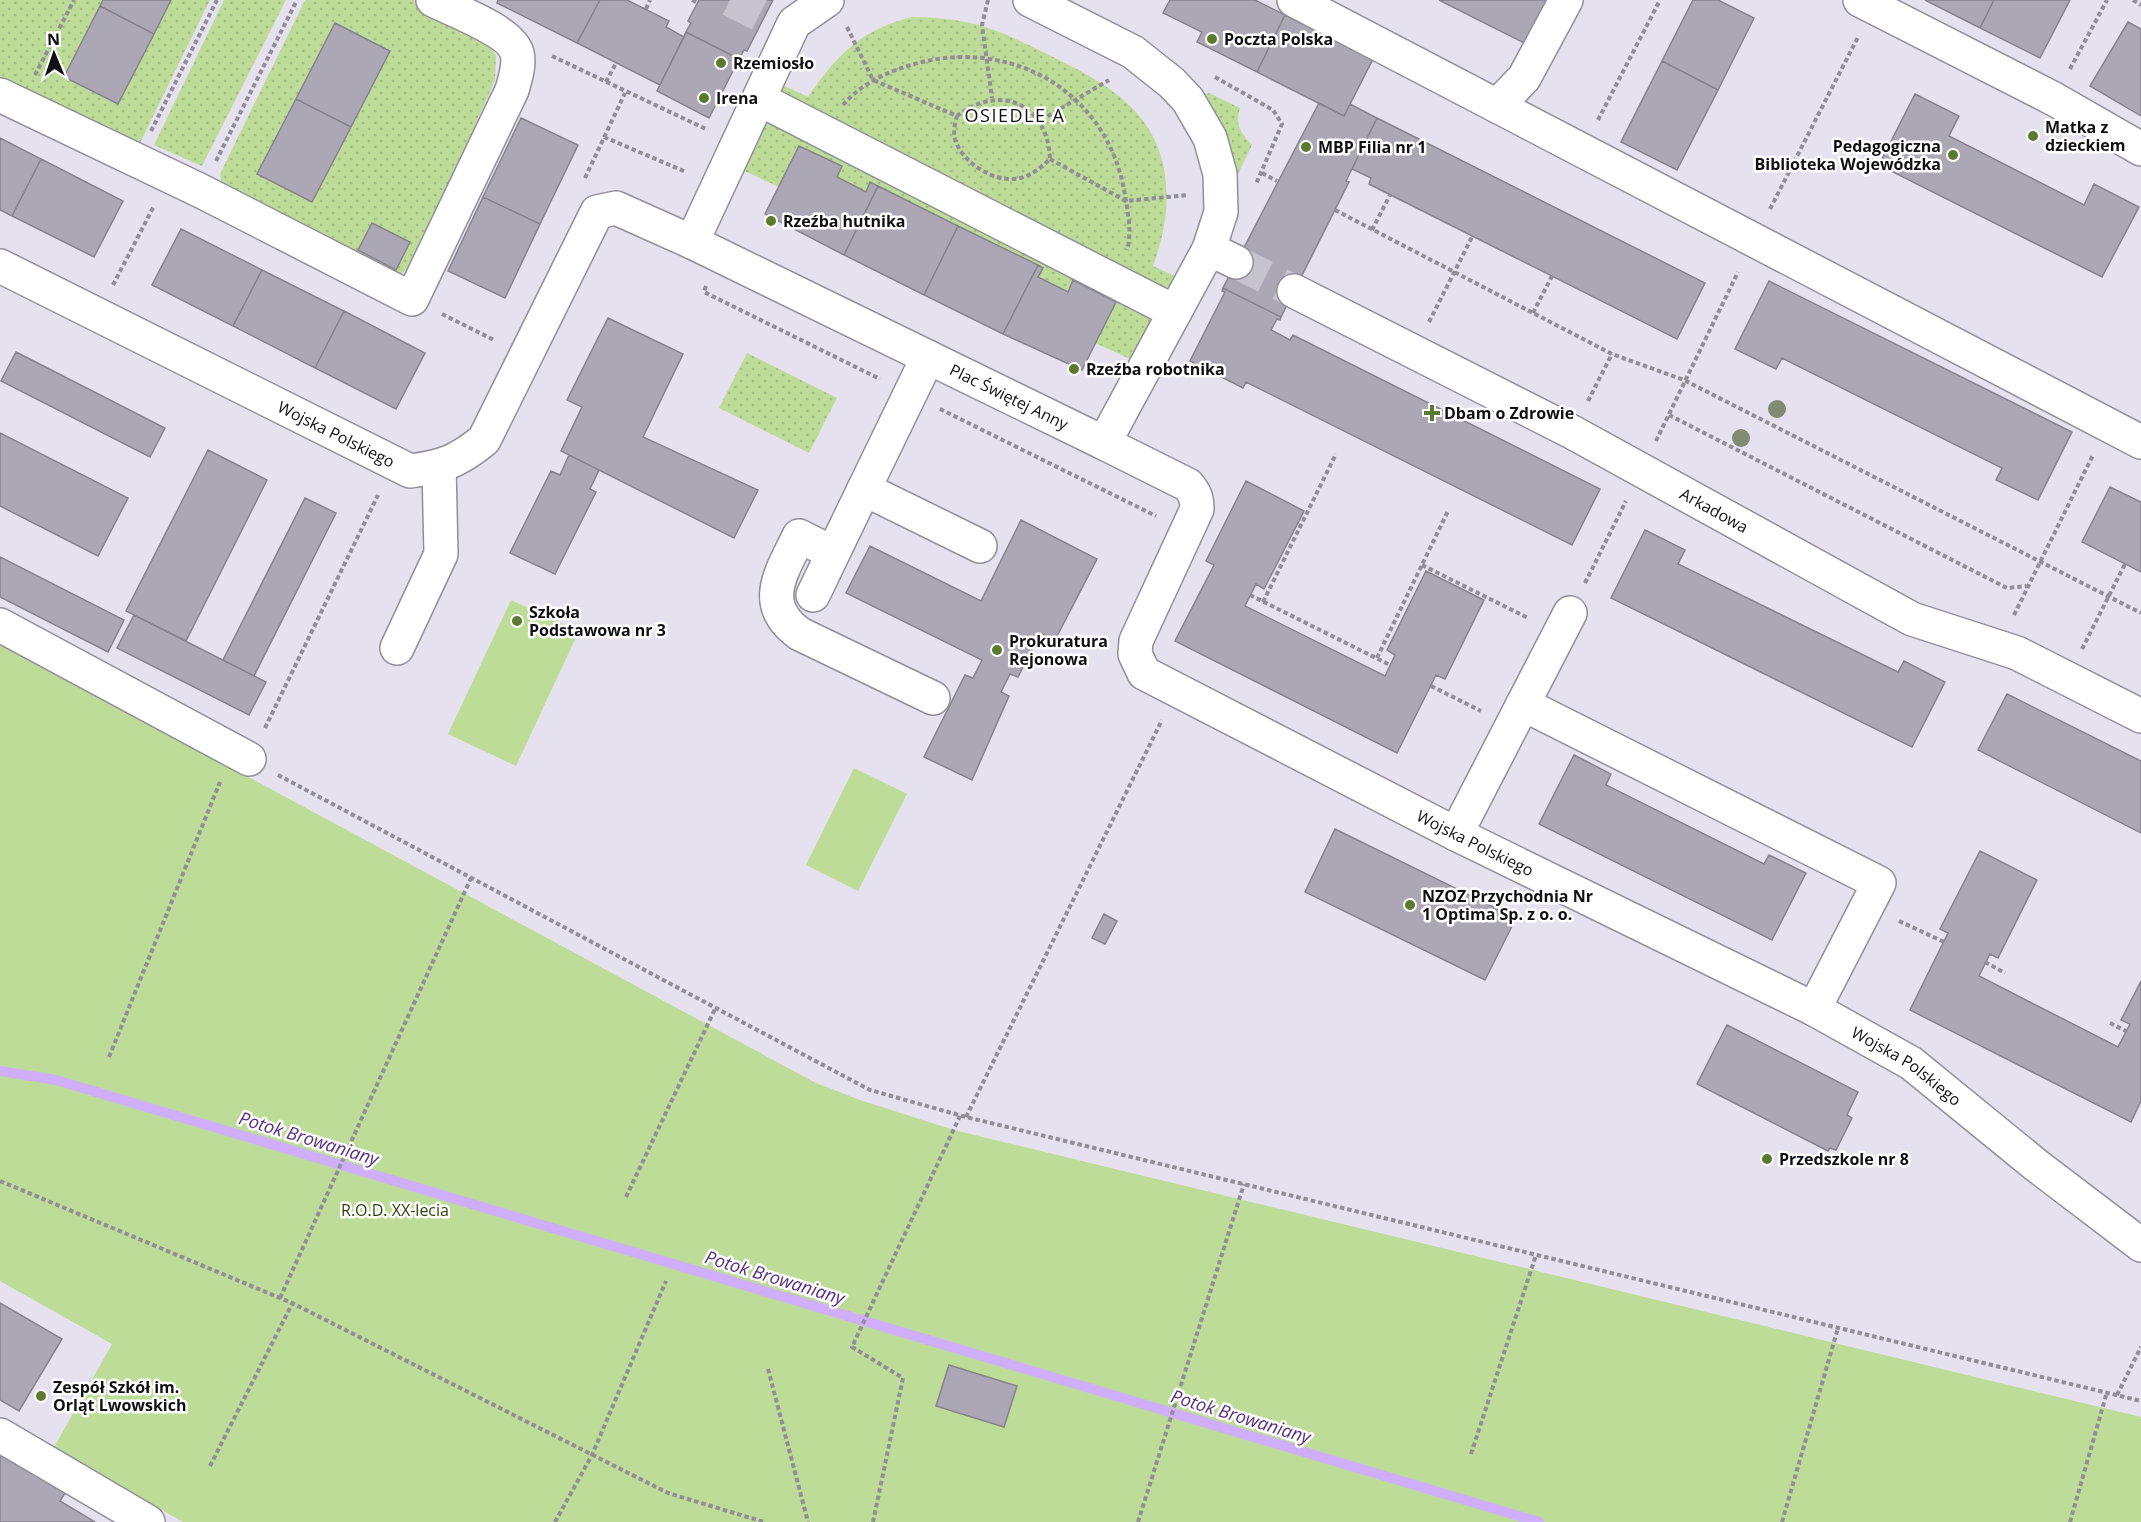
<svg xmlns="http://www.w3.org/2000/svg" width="2141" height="1522" font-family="'Open Sans',sans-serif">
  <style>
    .grass { fill: url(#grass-dots) }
    .garden { fill: #bddc98 }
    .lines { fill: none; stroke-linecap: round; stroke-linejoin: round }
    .stream { stroke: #cfaffb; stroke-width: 10 }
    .building { fill: #aca7b4; stroke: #87828e; stroke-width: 1.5 }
    .minor-tunnel { stroke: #c6c2ce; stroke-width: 33; stroke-dasharray: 33 16; stroke-linecap: butt }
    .minor-casing { stroke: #938e9b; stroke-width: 36 }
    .path { stroke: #918e98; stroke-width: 4; stroke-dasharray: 4.5 3; stroke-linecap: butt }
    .minor { stroke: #fff; stroke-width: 33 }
    .tree { fill: #818a72 }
    .poi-dot { fill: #5c7a2f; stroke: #fff; stroke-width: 2 }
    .labels { text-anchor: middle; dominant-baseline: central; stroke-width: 5; stroke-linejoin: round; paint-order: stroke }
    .poi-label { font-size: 16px; font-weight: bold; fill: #100f13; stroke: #fff; text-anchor: start }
    .street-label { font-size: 16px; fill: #100f13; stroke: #fff }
    .park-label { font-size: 16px; fill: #2f430b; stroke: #fff }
    .neighbourhood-label { font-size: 18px; letter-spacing: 1.5px; fill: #100f13; stroke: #fff }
    .water-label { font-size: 18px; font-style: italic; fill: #572d83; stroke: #fff }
  </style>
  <defs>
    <pattern id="grass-dots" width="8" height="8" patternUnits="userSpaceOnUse" patternTransform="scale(1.5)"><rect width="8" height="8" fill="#bddc98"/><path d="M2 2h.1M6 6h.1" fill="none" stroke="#a1bc82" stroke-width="1.8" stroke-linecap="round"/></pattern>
  </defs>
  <rect width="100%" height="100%" fill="#e6e1ef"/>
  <path class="grass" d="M0 0H210L138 147 0 81Z
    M224 0H286L202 166 154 145Z
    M305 0H413L484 37 496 56 495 80 415 262 401 274 368 267 223 194 220 174Z
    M912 17C973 18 997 29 1051 56 1082 71 1119 90 1141 118 1175 161 1171 218 1153 266L1175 276 1177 281 1137 362 1095 343 1115 301 1074 281 1068 292 1038 277 1043 268 871 183 866 192 837 177 841 166 800 146 779 187 742 170 780 89 785 86 808 97C837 55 860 30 912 17Z
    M1209 93 1240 108C1235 125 1240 132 1252 145L1238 174 1234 176 1204 94Z
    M747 353 837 398 809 453 719 408Z"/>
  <path class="garden" d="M511 600 579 631 516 766 448 734Z
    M0 643 814 1082 860 1100 954 1130 2141 1417V1522H183L53 1449 112 1344 0 1281Z
    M854 768 907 794 858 891 806 865Z"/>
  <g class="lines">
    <path class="stream" d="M0 1071 56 1080 1539 1522"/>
  </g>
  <path class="building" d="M103 0H171L154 34 100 6Z
    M498 0H600L577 43 497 3Z
    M600 0H627L669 21 666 27 684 37 660 85 577 43Z
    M699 0H773L747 51 744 50 739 59 686 32 691 23 688 21Z
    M1170 0H1255L1285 15 1257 72 1197 42 1202 32 1163 13Z
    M1439 0H1551L1528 45Z
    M1693 0H1718L1754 18 1718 90 1662 61Z
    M1925 0H1994L1980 28Z
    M1994 0H2070L2040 58 1980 28Z
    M100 6 154 34 118 104 64 77Z
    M1285 15 1373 59 1344 116 1257 72Z
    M2128 22 2141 29V116L2090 86Z
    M335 23 390 51 351 127 296 99Z
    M686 32 739 59 709 118 657 91Z
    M1662 61 1718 90 1677 170 1621 142Z
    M1915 94 1959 116 1949 136 2084 205 2094 184 2139 207 2102 277 1879 165Z
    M296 99 351 127 312 202 257 174Z
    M1319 103 1344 116 1350 104 1377 118 1346 181 1349 182 1281 317 1223 288Z
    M521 118 578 145 540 224 483 197Z
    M1377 118 1705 283 1677 339 1369 184 1371 178 1352 169Z
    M0 138 41 159 12 216 0 210Z
    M799 146 842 166 837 177 866 192 870 182 878 186 844 255 765 214Z
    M41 159 123 201 94 257 12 216Z
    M878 186 958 226 924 295 844 255Z
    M483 197 540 224 505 298 448 271Z
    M372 223 410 242 396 270 358 250Z
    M958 226 1038 265 1003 334 924 295Z
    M181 229 262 270 233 326 152 285Z
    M1038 265 1043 268 1038 277 1068 292 1073 280 1116 302 1082 370 1003 334Z
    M262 270 344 311 315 368 233 326Z
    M1769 281 2072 432 2038 500 1996 480 2002 468 1782 358 1776 369 1735 349Z
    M1223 288 1281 317 1280 320 1277 319 1271 330 1290 340 1293 335 1600 489 1572 545 1246 382 1243 388 1190 361 1225 292 1222 291Z
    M344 311 425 353 396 409 315 368Z
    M608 318 683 354 643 437 758 490 734 538 561 451 582 407 567 400Z
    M16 352 165 428 150 457 1 381Z
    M0 433 128 498 98 556 0 506Z
    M208 450 267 480 186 641 126 611Z
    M569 455 599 470 590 489 596 492 555 574 510 553 551 471 560 475Z
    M1246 481 1304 511 1264 589 1256 584 1245 606 1385 676 1395 655 1387 650 1426 571 1484 600 1445 679 1436 675 1397 753 1175 641 1214 565 1206 561Z
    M2110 487 2141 502V572L2082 542Z
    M305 498 336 513 254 676 223 660Z
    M1021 520 1097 559 1055 640 1040 633 1018 677 1010 674 1001 692 1009 696 972 780 924 757 965 675 973 678 982 660 846 593 870 546 981 601Z
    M1645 530 1685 550 1678 564 1898 672 1904 661 1945 682 1912 747 1611 598Z
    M0 557 124 620 108 652 0 597Z
    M134 615 266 682 249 715 117 648Z
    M2007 694 2141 761V833L1978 750Z
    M1574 755 1611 774 1606 785 1764 864 1769 855 1806 873 1772 940 1539 824Z
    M1335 829 1516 918 1485 980 1305 892Z
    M1980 851 2037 880 1998 958 1990 954 1979 976 2118 1047 2130 1024 2121 1020 2141 981V1101L2131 1122 1910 1010 1948 933 1940 929Z
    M1104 914 1117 921 1105 944 1092 938Z
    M1727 1025 1858 1092 1847 1115 1852 1118 1836 1150 1830 1148 1828 1151 1697 1084Z
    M0 1303 62 1339 19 1411 0 1400Z
    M949 1365 1017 1386 1004 1427 936 1406Z
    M0 1452 67 1490 60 1501 95 1522H0Z"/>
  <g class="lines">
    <path class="minor-tunnel" d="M730 0 764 17
      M1236 262 1294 291"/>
    <g class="minor-casing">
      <g id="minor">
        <path d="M1294 0 2141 442"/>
        <path d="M1860 0 2054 99 2141 149"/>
        <path d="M0 95 201 191 412 299 512 90C515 79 520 65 517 53 511 31 453 10 433 0"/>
        <path d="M759 99 1175 312"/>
        <path d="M1497 106 1524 78 1566 0"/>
        <path d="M692 242 794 23 827 0"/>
        <path d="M1209 249 1236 262"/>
        <path id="s1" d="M0 266 410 471C443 467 458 461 484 440L597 212 616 208 692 242 1104 443 1209 249 1221 212 1220 174 1210 138 1188 100 1172 83 1133 52 1030 0"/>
        <path id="s2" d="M1294 291 1572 432 1912 619 2017 653 2141 716"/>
        <path d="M928 357 864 489 980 546"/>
        <path id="s3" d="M1104 443 1188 485C1195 493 1197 499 1197 509L1136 641 1135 654 1144 673 1456 834 1814 1009 1911 1063 2036 1165 2141 1245"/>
        <path d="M833 553 799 536C782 572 758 604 800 634L933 698"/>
        <path d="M813 595 864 489"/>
        <path d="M0 625 249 759"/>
        <path d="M397 648 441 554 439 467"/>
        <path d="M1523 704 1879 883 1814 1009"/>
        <path d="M1456 834 1570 613"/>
        <path d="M0 1435 148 1522"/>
      </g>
    </g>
    <path class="path" d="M692 0 698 3
      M988 0 982 25 992 98
      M2133 0 2141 5
      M646 9 650 0
      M847 27 873 80 957 116C955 123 953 131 955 139 961 161 991 181 1014 179 1028 178 1040 169 1050 159 1048 105 1001 82 957 116
      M552 56 708 130
      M2070 69 2107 0
      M35 75 74 0
      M1215 77 1273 110 1282 124 1256 184
      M606 82 616 63
      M843 105C863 82 889 71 918 63 1015 38 1109 94 1125 195 1128 212 1132 234 1127 250
      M1041 120 1109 80
      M1598 120 1660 0
      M151 131 217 0
      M604 137 686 172
      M1050 159 1126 201 1188 195
      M216 161 297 0
      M1262 173 1277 181
      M585 178 625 93
      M1770 209 1858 37
      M1335 210 1612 354 1684 380 2141 613
      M1372 230 1390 195
      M113 285 154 206
      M706 286 704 292 880 379
      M1533 313 1552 276
      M442 314 494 340
      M1429 322 1472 237
      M1588 401 1612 354
      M940 409 1156 516
      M1669 415 2007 588 2028 586
      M1656 441 1738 272
      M1422 565 1528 618
      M1585 583 1626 501
      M1250 595 1390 665
      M1263 602 1336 454
      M2014 615 2093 455
      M2082 649 2125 564
      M1377 658 1448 511
      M1431 686 1481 711
      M265 728 378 495
      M278 775 870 1090 966 1117 2141 1401
      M1899 921 1944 942
      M1985 962 2005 973
      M2110 1023 2126 1031
      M109 1057 220 782
      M966 1117 1162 720
      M0 1181 292 1303 668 1493 764 1522
      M626 1197 715 1009
      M280 1298 471 878
      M768 1369 808 1522
      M2117 1395 2141 1347
      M1471 1454 1536 1255
      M210 1466 292 1304
      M555 1522 592 1455 666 1281
      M873 1522 903 1378 852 1347 960 1116
      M1138 1522 1244 1184
      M1782 1522 1838 1328
      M2070 1522 2107 1392"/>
    <use href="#minor" class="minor"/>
  </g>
  <g class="tree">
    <circle cx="1777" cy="409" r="9"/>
    <circle cx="1741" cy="438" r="9"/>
  </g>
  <g class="poi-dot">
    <circle cx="1212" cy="39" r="6"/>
    <circle cx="721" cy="63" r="6"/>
    <circle cx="704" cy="98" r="6"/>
    <circle cx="2033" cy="136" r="6"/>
    <circle cx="1306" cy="147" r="6"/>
    <circle cx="1953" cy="155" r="6"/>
    <circle cx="771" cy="221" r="6"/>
    <circle cx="1074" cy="369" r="6"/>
    <path d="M1429 404h6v6h6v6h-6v6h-6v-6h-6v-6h6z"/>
    <circle cx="517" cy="621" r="6"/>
    <circle cx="997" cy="650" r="6"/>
    <circle cx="1410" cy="905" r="6"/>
    <circle cx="1767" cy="1159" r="6"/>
    <circle cx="41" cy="1396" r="6"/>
  </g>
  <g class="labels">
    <g class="poi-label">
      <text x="1224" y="39">Poczta Polska</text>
      <text x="733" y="63">Rzemiosło</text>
      <text x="716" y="98">Irena</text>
      <text x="2045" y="127">Matka z<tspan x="2045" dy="18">dzieckiem</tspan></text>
      <text x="1941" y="146" text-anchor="end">Pedagogiczna<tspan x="1941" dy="18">Biblioteka Wojewódzka</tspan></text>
      <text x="1318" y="147">MBP Filia nr 1</text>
      <text x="783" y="221">Rzeźba hutnika</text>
      <text x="1086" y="369">Rzeźba robotnika</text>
      <text x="1444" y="413">Dbam o Zdrowie</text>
      <text x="529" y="612">Szkoła<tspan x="529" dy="18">Podstawowa nr 3</tspan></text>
      <text x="1009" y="641">Prokuratura<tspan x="1009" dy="18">Rejonowa</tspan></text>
      <text x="1422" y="896">NZOZ Przychodnia Nr<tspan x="1422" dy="18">1 Optima Sp. z o. o.</tspan></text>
      <text x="1779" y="1159">Przedszkole nr 8</text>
      <text x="53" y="1387">Zespół Szkół im.<tspan x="53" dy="18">Orląt Lwowskich</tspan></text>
    </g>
    <g class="street-label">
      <text stroke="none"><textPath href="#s1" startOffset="1250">Plac Świętej Anny</textPath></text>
      <text stroke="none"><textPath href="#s1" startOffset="376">Wojska Polskiego</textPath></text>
      <text stroke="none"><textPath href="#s2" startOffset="474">Arkadowa</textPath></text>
      <text stroke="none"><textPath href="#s3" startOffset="672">Wojska Polskiego</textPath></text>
      <text stroke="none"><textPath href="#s3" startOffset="1158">Wojska Polskiego</textPath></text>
    </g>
    <g class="park-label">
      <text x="395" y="1210">R.O.D. XX-lecia</text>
    </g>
    <g class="neighbourhood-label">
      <text x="1015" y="115">OSIEDLE A</text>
    </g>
    <g class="water-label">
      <text transform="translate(309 1138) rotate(17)">Potok Browaniany</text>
      <text transform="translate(775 1277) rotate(17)">Potok Browaniany</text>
      <text transform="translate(1241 1416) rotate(17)">Potok Browaniany</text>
    </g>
  </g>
  <g transform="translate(54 54) rotate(358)" stroke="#ffffff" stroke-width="4.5" paint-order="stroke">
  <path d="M0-4.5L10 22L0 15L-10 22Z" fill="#100f13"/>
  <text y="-9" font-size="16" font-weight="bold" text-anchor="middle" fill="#100f13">N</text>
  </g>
</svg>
